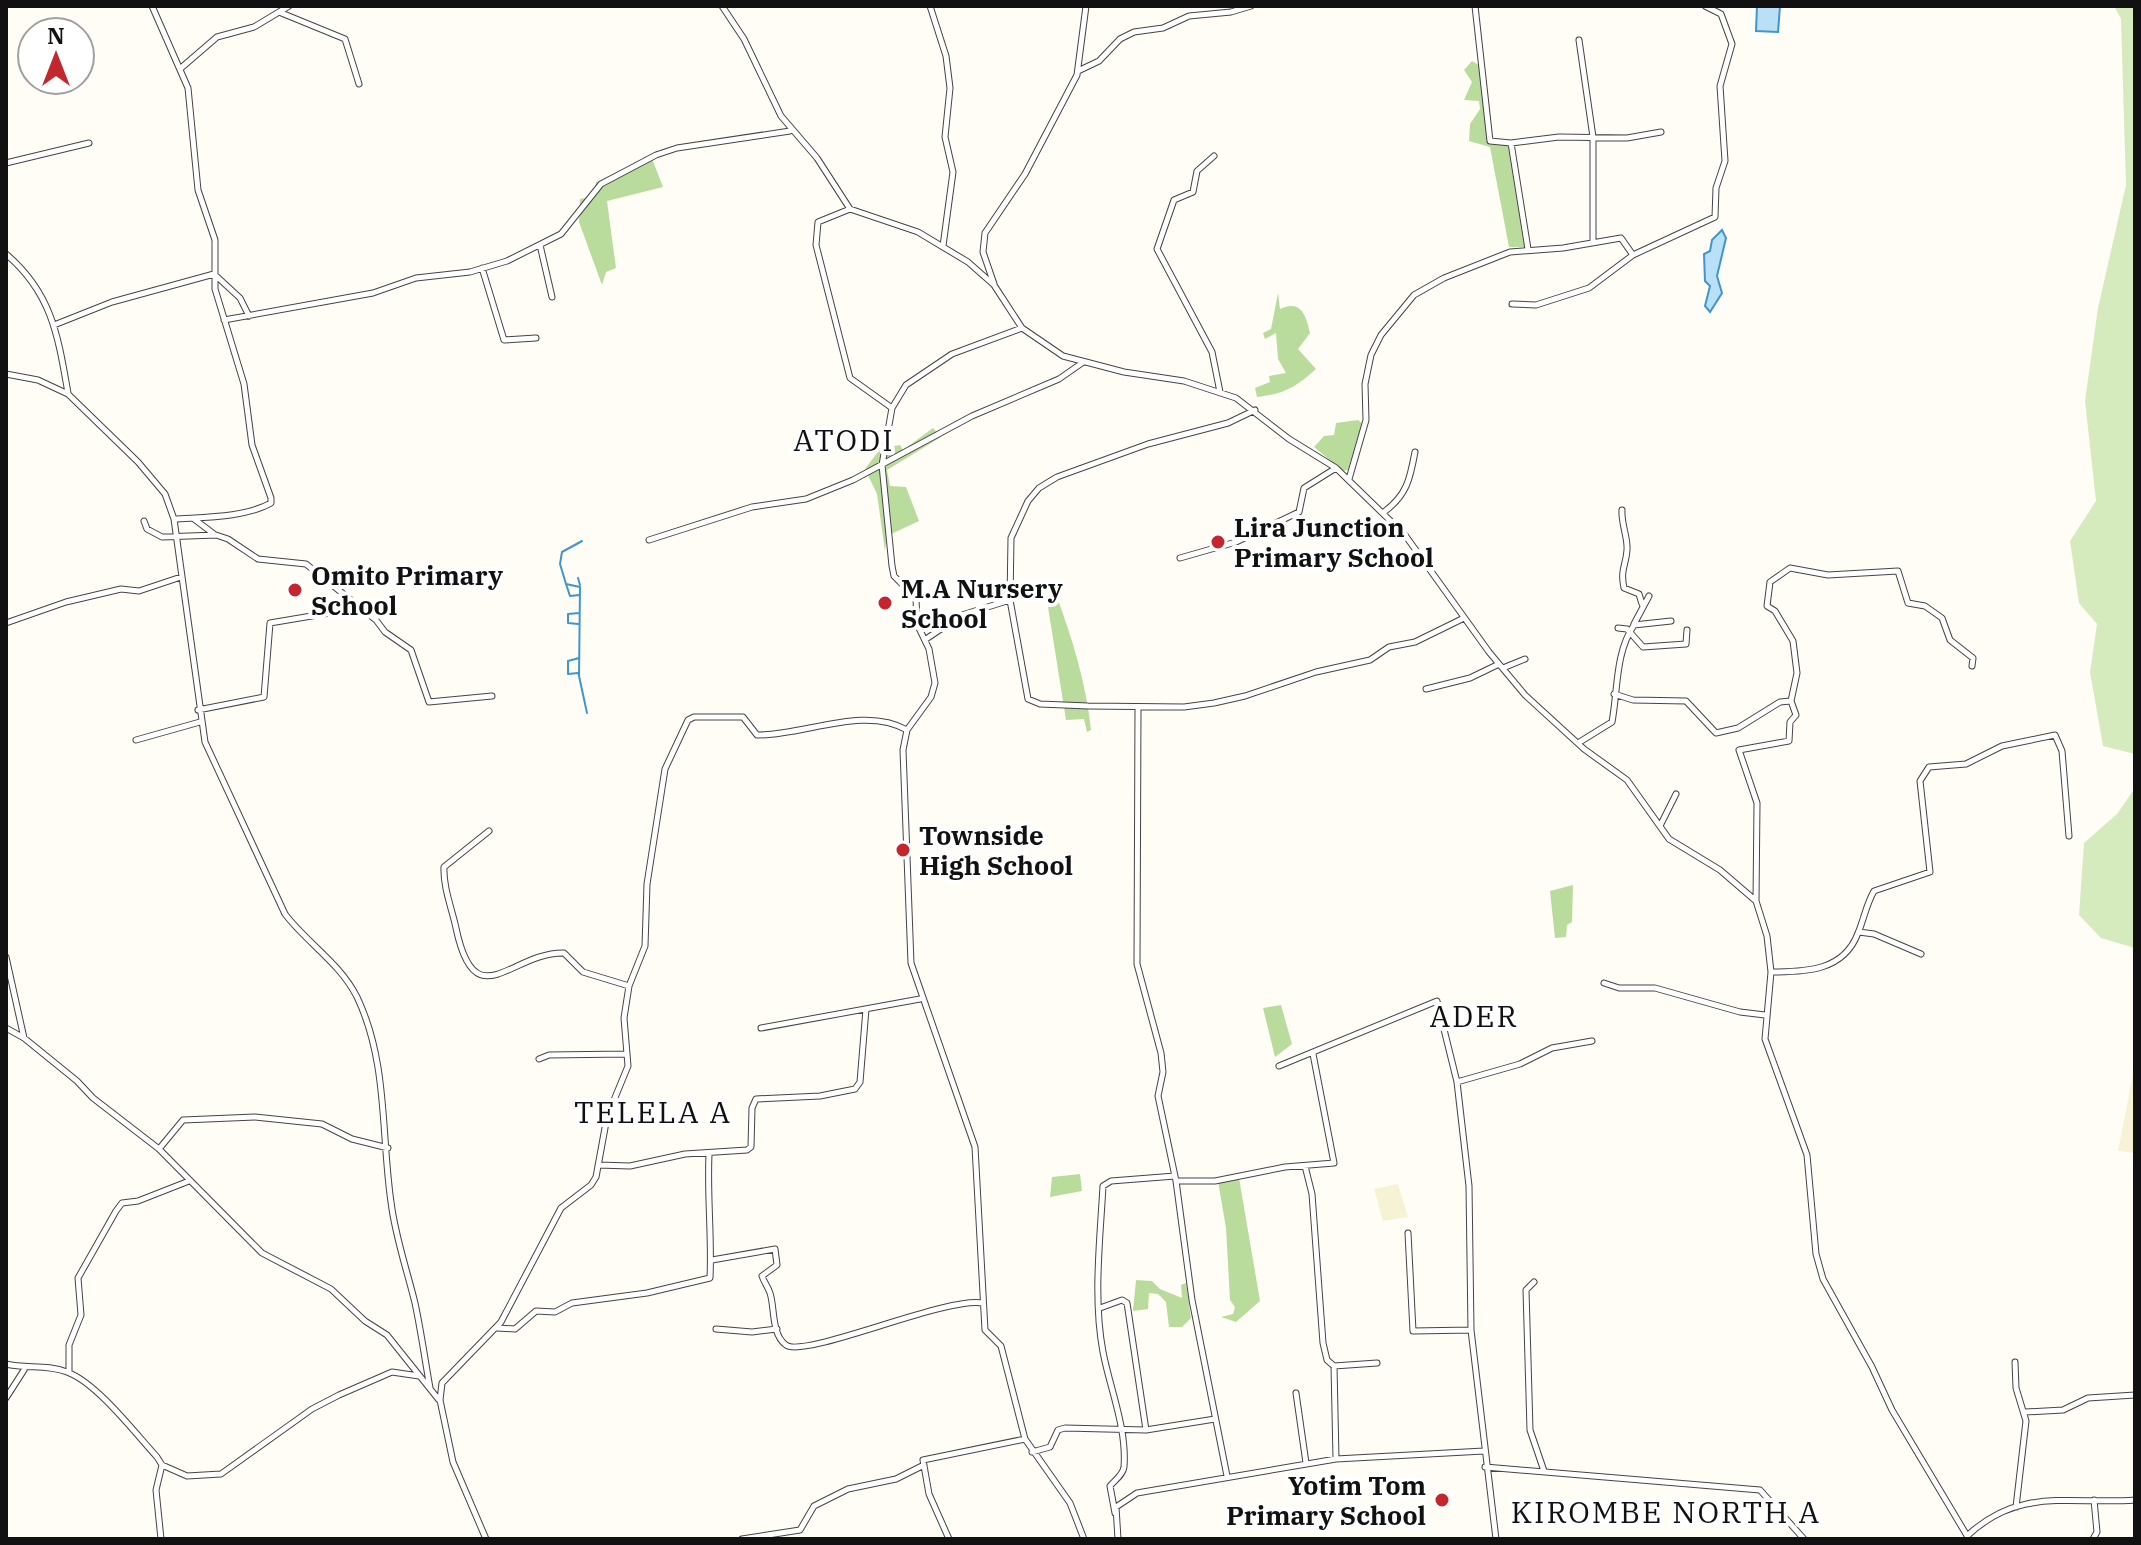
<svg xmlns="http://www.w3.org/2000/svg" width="2141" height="1545" font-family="'IBM Plex Serif',serif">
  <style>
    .farmland { fill: #f6f3d4 }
    .green { fill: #d5ebbd }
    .forest { fill: #b9dc9c }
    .water { fill: #b9e0f7; stroke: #3f96cf; stroke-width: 2 }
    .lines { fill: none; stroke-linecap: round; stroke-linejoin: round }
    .stream { stroke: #3f96cf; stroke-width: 2 }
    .minor-casing { stroke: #444; stroke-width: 7 }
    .minor { stroke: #fff; stroke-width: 5 }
    .poi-dot { fill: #c4262e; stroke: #fff; stroke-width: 3 }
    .labels { text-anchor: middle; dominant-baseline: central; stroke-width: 8; stroke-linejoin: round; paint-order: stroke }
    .poi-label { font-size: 26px; font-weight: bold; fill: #111; stroke: #fff; text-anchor: start }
    .quarter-label { font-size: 30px; letter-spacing: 2px; fill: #111; stroke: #fff }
  </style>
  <rect width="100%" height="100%" fill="#fffdf5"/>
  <path class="farmland" d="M2135 1064V1153L2118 1151Z
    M1398 1184 1408 1217 1383 1221 1374 1189Z"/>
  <path class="green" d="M2114 6H2135V754L2103 746 2090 672 2097 624 2079 603 2070 541 2096 501 2085 401 2098 308 2126 185 2121 19Z
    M2135 788V948L2101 938 2079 915 2084 843 2117 814Z"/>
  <path class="forest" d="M1472 61 1479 65 1487 137 1495 142 1510 144 1526 247H1509L1490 147 1469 141 1470 124 1480 109 1479 101 1464 100 1472 82 1464 70Z
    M651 156 663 187 607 201 616 268 606 272 602 285 579 222 580 199 594 196 596 182Z
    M1278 293 1280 309C1301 299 1306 315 1310 333L1298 349 1316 369C1296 387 1284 394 1257 397L1255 388 1270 382 1269 376 1286 373 1278 359 1276 333 1265 339 1263 333 1271 329Z
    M1358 420 1362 423 1348 470 1343 471 1314 447 1324 436 1334 435 1336 423Z
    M933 428 941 437 887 470 890 486 906 487 919 521 887 536 885 551 877 494 865 469 880 449 900 445 903 450Z
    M1057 597C1073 641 1086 683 1091 730L1087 732 1084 719 1066 720 1048 607 1055 605Z
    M1573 885 1572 922 1567 925 1566 937 1555 938 1550 891Z
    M1281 1005 1292 1044 1275 1057 1263 1008Z
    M1080 1174 1082 1191 1050 1197 1052 1177Z
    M1239 1178 1260 1301 1236 1322 1221 1317 1233 1314 1235 1307 1230 1300 1226 1228 1218 1181Z
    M1136 1280 1152 1281 1160 1289 1182 1298 1181 1285 1186 1283 1191 1318 1182 1327H1169L1166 1302 1158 1294 1149 1293 1148 1309 1133 1311Z"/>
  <path class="water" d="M1757 6H1780L1778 32 1756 31Z
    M1722 230 1726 238 1717 276 1722 293 1710 312 1705 306 1710 286 1705 281 1704 254 1710 251 1712 240Z"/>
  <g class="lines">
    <path class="stream" d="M582 541 562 552 560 564 566 584 580 587 579 676 587 713
      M578 578 580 585
      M566 584 570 596 579 595
      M578 624 568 623V614L579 613
      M578 673 568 674V661L579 658"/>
    <g class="minor-casing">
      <path id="minor" d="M152 6 188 88 198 190 215 240V289L244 384 252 445 271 498V503C244 518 204 517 174 519
        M722 6 744 39 781 116 817 158 850 209 918 232 968 262 994 285 1022 328 1063 356 1124 372 1184 381 1236 398 1289 439 1336 468 1405 535 1489 652 1525 695 1584 749 1627 780 1669 839 1720 870 1756 901 1767 936 1771 972 1765 1039 1807 1155 1816 1254 1823 1279 1872 1367 1892 1410 1969 1539
        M930 6 946 56 950 88 945 137 953 172 943 246
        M1475 6 1490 141 1511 143 1528 249
        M279 12 345 39 359 84
        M1579 40 1593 137V241
        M181 68 217 37 254 27 289 6
        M1078 71 1099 61 1120 39 1134 32 1163 28 1189 16 1231 12 1251 6
        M1511 143 1559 137 1627 138 1661 132
        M1214 156 1197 171 1193 192 1174 200 1157 249 1212 352 1220 392
        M6 163 89 143
        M850 209 818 222 816 245 850 378 892 408
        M540 245 552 297
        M6 254C52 293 58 336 68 393
        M482 268 504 340 536 338
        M994 284 983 252 985 233 1025 174 1077 75 1086 6
        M1512 304 1536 305 1589 288 1633 255 1715 217 1716 188 1725 161 1720 86 1732 44 1721 14 1705 6
        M224 320 373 293 416 278 470 272 507 261 561 234 601 184 656 155 677 148 790 131
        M54 325 112 302 214 274 240 298 249 316
        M1022 328 952 354 906 385 892 408 882 465 892 566 894 576 916 598 917 624 929 649 935 683 931 697 907 730 903 750 911 963 975 1147 985 1330 1001 1346 1025 1439 1070 1503 1084 1539
        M6 374 38 380 68 394 138 462 165 494 174 519 205 742 285 914C307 943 340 963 357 997 388 1062 381 1133 391 1202 395 1236 407 1270 415 1303 421 1331 425 1360 430 1388
        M1255 410 1228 423 1148 444 1057 477 1039 488 1028 501 1011 538 1010 600 1028 699 1040 704 1088 706 1184 707 1214 703 1245 696 1316 672 1370 660 1389 647 1415 642 1464 618
        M1349 479 1366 420 1365 384 1371 355 1381 335 1414 295 1444 278 1510 252 1563 248 1621 238 1633 255
        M1622 510C1621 524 1628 537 1627 550 1626 566 1620 569 1624 588L1639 594 1642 604
        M1384 512C1407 495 1410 479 1415 452
        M194 519 214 534
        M144 521 147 529 162 537 216 535 228 539 258 559 306 564 376 620 385 632 411 650 429 702 492 696
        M649 540 752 507 806 499 853 480 972 416 1059 379 1082 363
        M1180 558 1236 542 1299 512 1304 488 1336 468
        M6 623 66 602 121 589 139 591 181 577
        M1634 624 1649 596
        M1618 628 1627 629 1643 647 1686 644 1687 630
        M926 639 962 615 1010 600
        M1503 668 1525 659
        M1426 689 1470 678 1499 664
        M1614 694 1633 700 1686 701 1716 733 1738 728 1780 702 1791 701
        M1138 707 1137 964 1161 1053 1163 1072 1158 1096 1176 1181 1192 1300 1227 1476
        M198 710 264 697 270 623 359 608
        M136 740 200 722
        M1578 743 1612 722C1618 690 1615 653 1634 625L1671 621
        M1660 826 1676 794
        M489 831 444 867C443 887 452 909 456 928 475 1019 511 952 564 953L583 972 629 986
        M1756 901 1757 803 1739 750 1789 741 1790 722 1796 715 1791 701 1797 673 1793 641 1775 611 1767 606 1770 582 1790 568 1828 575 1898 571 1908 603 1925 606 1942 618 1950 640 1973 658 1972 666
        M1859 932 1874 934 1921 954
        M6 957 24 1038
        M1771 972C1806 972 1844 971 1858 933 1864 919 1866 905 1874 891L1930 872 1920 781 1929 767 1966 764 2002 746 2055 735 2062 751 2069 836
        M1604 983 1619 988H1655L1740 1012 1765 1015
        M6 1028 24 1038 77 1081 93 1098 159 1149 262 1253 331 1289 365 1321 387 1335 439 1400
        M761 1028 920 999
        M539 1059 549 1055 626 1054
        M1279 1066 1437 1001 1457 1082 1469 1186 1471 1330 1496 1539
        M1457 1082 1520 1064 1552 1048 1592 1041
        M159 1149 183 1120 255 1117 322 1124 352 1139 388 1148
        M598 1165 630 1166 685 1154 747 1150 751 1147 752 1108 756 1099 820 1096 855 1089 860 1082 866 1009
        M1305 1166 1312 1194 1323 1343 1327 1360 1334 1366 1336 1459
        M1176 1181H1215L1285 1167 1334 1163 1313 1054
        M1408 1233 1413 1331 1471 1330
        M712 1260 775 1249 777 1265 762 1276C764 1282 768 1287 770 1293 775 1308 771 1334 786 1345 804 1359 946 1296 983 1303
        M1534 1282 1526 1290 1530 1430 1544 1471
        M1100 1308 1122 1300 1127 1303 1146 1430
        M497 1328 515 1329 536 1311 555 1312 572 1303 647 1293 710 1278C712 1237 707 1196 709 1154
        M716 1329 752 1332 777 1329
        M2015 1362 2016 1388 2026 1421 2016 1507
        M6 1364C26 1369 47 1364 67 1372 97 1383 135 1433 157 1457L162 1465 156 1490 161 1539
        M1334 1366 1377 1363
        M69 1372V1345L81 1315 78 1278 116 1211 122 1203 138 1201 189 1181
        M1296 1393 1306 1463
        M6 1398 24 1370
        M2025 1412 2063 1410 2088 1398 2135 1395
        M1032 1452 1050 1447 1058 1430 1065 1428 1146 1430 1215 1419
        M162 1465 187 1476 221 1474 312 1409 339 1395 392 1372 419 1376
        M1485 1467 1760 1490 1804 1539
        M1115 1513 1110 1486C1115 1480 1123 1475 1124 1467 1127 1428 1110 1389 1103 1352 1093 1299 1100 1240 1103 1186L1111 1181 1175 1176
        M1967 1536C2020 1486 2071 1505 2135 1500
        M486 1539 453 1462 440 1400 442 1383 501 1322 561 1208 591 1185 596 1177 607 1117 628 1066 624 1018 629 986 645 946 647 884 665 769 688 720 694 717H743L757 735C804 736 863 705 907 730
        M742 1539 800 1530 814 1506 848 1489 896 1479 924 1465
        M949 1539 929 1494 923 1460 1025 1439
        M1118 1539 1116 1507 1137 1493 1336 1459 1484 1451
        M2093 1539 2097 1532 2094 1500"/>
    </g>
    <use href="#minor" class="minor"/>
  </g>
  <g class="poi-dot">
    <circle cx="1218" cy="542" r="8"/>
    <circle cx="295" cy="590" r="8"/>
    <circle cx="885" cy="603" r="8"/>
    <circle cx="903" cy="850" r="8"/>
    <circle cx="1442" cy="1500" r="8"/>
  </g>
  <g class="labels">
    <g class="poi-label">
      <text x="1234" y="527">Lira Junction<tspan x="1234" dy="30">Primary School</tspan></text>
      <text x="311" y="575">Omito Primary<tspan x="311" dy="30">School</tspan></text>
      <text x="901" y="588">M.A Nursery<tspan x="901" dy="30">School</tspan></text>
      <text x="919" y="835">Townside<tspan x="919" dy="30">High School</tspan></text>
      <text x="1426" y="1485" text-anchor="end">Yotim Tom<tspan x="1426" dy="30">Primary School</tspan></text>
    </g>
    <g class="quarter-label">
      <text x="844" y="439">ATODI</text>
      <text x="1474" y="1015">ADER</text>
      <text x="653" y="1111">TELELA A</text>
      <text x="1666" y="1511">KIROMBE NORTH A</text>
    </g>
  </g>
  <rect width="2141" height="1545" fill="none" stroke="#111111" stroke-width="16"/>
  <g transform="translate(56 56)"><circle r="38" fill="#ffffff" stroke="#a0a0a0" stroke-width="2"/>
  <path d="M0-6L14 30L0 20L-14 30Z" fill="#c4262e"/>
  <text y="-12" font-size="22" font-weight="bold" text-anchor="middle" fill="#111111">N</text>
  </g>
</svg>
